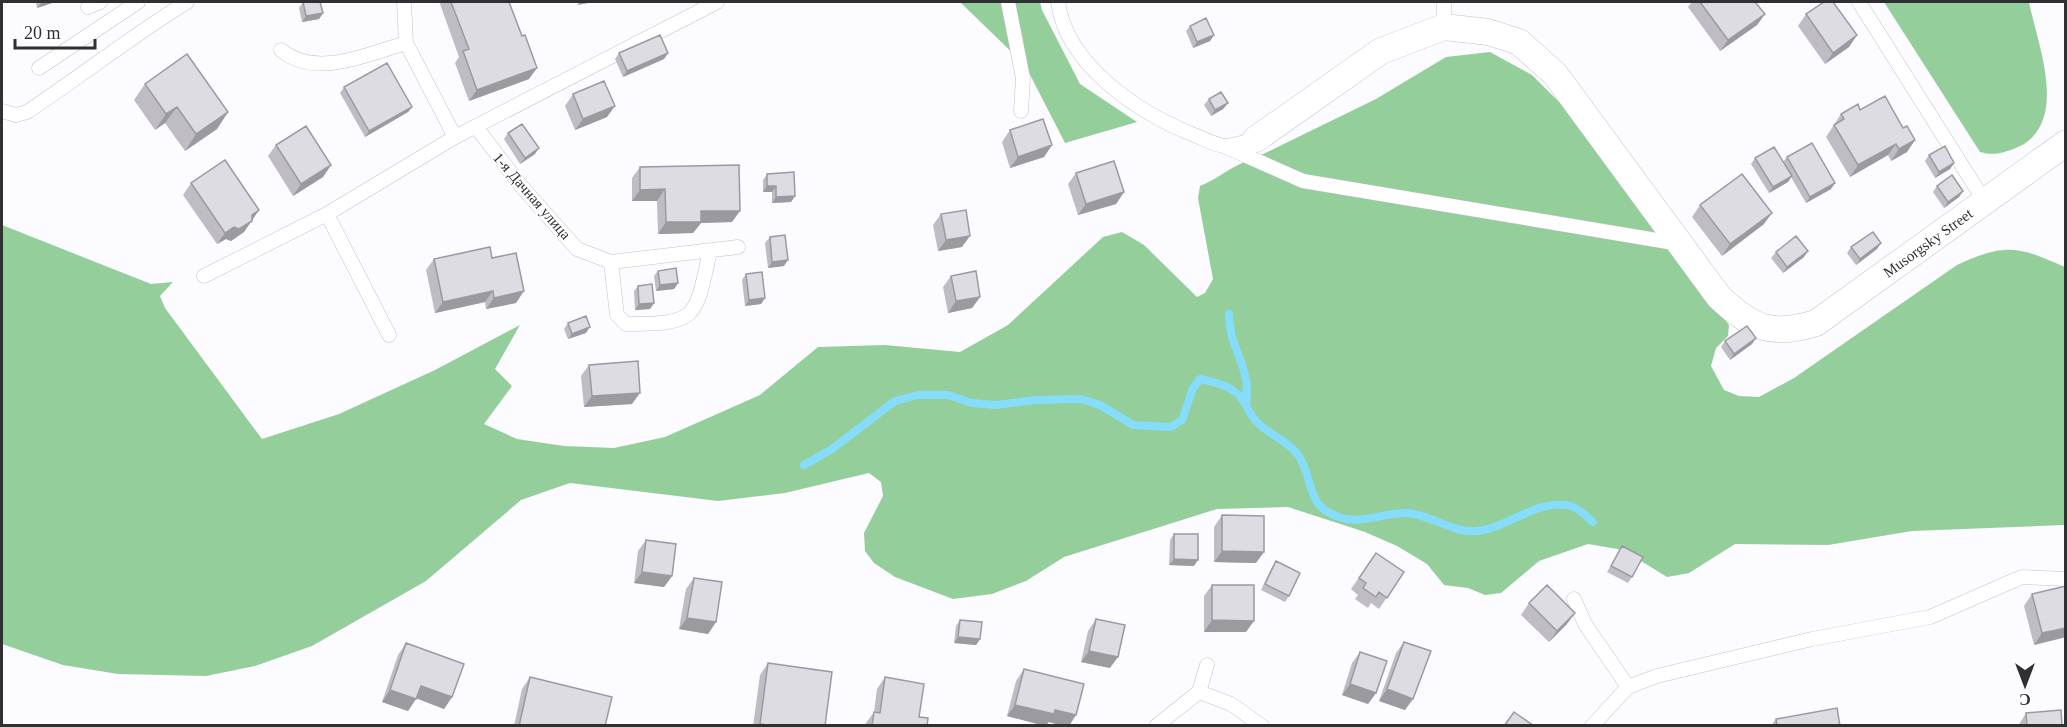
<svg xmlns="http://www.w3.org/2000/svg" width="2067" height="727" font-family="Georgia,serif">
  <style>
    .forest { fill: #94ce9a }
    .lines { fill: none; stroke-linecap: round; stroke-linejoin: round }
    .stream { stroke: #86ddfb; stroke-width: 8 }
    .service-casing { stroke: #c4c2c9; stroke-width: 15 }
    .minor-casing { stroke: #c4c2c9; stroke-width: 27 }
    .service { stroke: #fff; stroke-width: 14 }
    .minor { stroke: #fff; stroke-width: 26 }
    .wall { fill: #bfbdc3 }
    .shaded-wall { fill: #9b9a9f }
    .building { fill: #dedce3; stroke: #9b9a9f; stroke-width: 1.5 }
    .labels { text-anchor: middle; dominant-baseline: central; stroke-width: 4.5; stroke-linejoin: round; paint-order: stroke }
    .street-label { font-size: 15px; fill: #303032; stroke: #fff }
  </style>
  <rect width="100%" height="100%" fill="#fcfbff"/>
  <path class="forest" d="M960 2H1040L1042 10 1080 84 1137 122 1065 143 1025 65Z
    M1884 2H2029C2038 46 2067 115 2024 144 2010 151 1996 157 1980 152Z
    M1490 52 1532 75 1567 110 1729 325 1728 336 1716 348 1711 366 1724 390 1739 396 1759 397 1794 378 1957 265C2005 243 2018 246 2065 267V525L1912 531 1828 545 1735 544 1689 573 1667 577 1623 550 1588 544 1539 561 1501 593 1485 595 1468 588 1444 585 1427 564 1397 546 1365 532 1288 507 1217 509 1064 557 1026 581 992 594 953 599 895 577 874 563 865 551 864 533 883 496 881 482 869 473 785 493 718 501 570 483 521 500 426 581 312 646 255 666 206 676 118 674 63 665 2 644V225L151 284 173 282 160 296 165 308 262 439 339 414 435 370 520 325 495 369 512 386 484 424 517 439 564 446 614 448 665 437 760 395 818 347 885 345 960 352 1008 325 1103 237 1122 232 1144 245 1197 297 1205 293 1213 279 1198 198 1200 186C1220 178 1232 165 1253 159L1376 99 1446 57Z"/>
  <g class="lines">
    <path class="stream" d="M1229 314C1229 351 1252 365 1246 405
      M804 465 832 449 895 401 918 395H948L972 403 995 405 1036 400 1081 399 1100 405 1133 425 1171 427 1182 420 1193 388 1200 379C1211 381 1224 384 1234 391 1245 398 1247 411 1255 420 1268 435 1290 441 1300 458 1315 484 1305 507 1342 518 1365 525 1390 509 1414 514 1439 519 1458 536 1484 530 1513 524 1540 498 1571 506 1578 508 1587 517 1593 522"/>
    <g class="service-casing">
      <path id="service" d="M404 2 406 43 455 137
        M1008 2 1023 78 1021 111
        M1058 2C1066 65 1139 113 1194 135 1202 138 1215 145 1224 146 1234 146 1246 141 1256 139
        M1444 2V27
        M1859 2 1985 202
        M88 7 100 2
        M281 50C316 79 368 54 406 43
        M39 68 138 2
        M2 111 16 115 27 112C81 76 132 36 187 2
        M476 127 522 187 577 249 611 262 738 247
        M1224 146 1303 181 1680 244
        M327 214 389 335
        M611 262 617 315 626 324C698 324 695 319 710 251
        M204 276 327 214 455 137 717 2
        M1574 599 1585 624 1628 687
        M1199 692 1207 665
        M1156 726 1199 692 1231 704 1262 726
        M1592 726 1628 687 1657 676 1812 639 1930 617 2022 577 2066 579"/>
    </g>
    <g class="minor-casing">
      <path id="minor" d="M1256 139 1381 51 1444 27 1488 32 1519 42 1555 74 1719 297C1752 328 1771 337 1816 323L2066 143"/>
    </g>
    <use href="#service" class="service"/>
    <use href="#minor" class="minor"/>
  </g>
  <path class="wall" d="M36 2H55L37 8Z
    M303 2 323 13 319 19 302 22 299 8Z
    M441 2H509L529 79 469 101 455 63 459 57 440 4Z
    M1692 2H1755L1765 14 1757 25 1720 51 1688 7Z
    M1806 14 1857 35 1849 47 1825 64 1798 26Z
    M1190 26 1214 35 1210 41 1193 48 1186 31Z
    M619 53H668L664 59 623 77 615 59Z
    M145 84 228 112 217 129 185 151 165 123 155 130 134 100Z
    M344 87 412 107 408 112 365 137 340 93Z
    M573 94 607 117 575 130 565 106Z
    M1209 99 1228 103 1223 109 1211 116 1204 105Z
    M1860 110 1903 128 1915 140 1907 152 1891 161 1888 155 1850 177 1826 137 1841 114Z
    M1010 130 1052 145 1044 157 1010 168 1002 142Z
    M508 133 535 154 520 164 504 139Z
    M276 145 331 165 323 177 293 196 268 156Z
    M1929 155 1954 163 1950 169 1935 178 1925 161Z
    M1787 157 1831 189 1806 203 1791 177 1788 182 1769 193 1751 164 1755 158 1783 162Z
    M640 167 732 222 701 223 693 233 658 234 657 201H632V178Z
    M1076 173 1124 192 1116 204 1078 215 1068 184Z
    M767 174 795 196 791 202 772 203V192H763V180Z
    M191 183 259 210 244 232 231 241 226 239 217 244 183 195Z
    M1937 186 1963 191 1959 197 1944 208 1933 192Z
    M1700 205 1764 224 1722 256 1692 217Z
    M941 214 962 247 938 251 933 225Z
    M770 237 784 266 768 268 765 243Z
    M1851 247 1877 249 1856 265 1847 253Z
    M1776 252 1804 257 1783 273 1771 258Z
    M492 258 516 303 486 309 485 302 435 313 426 270 434 259Z
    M658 271 678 283 674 289 656 291 654 276Z
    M746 274 765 298 761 304 745 306 742 280Z
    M951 276 980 297 972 308 948 313 943 287Z
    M638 286 654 303 650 309 635 310 634 291Z
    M568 323 586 333 568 339 564 329Z
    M1756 338 1752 344 1730 360 1721 347 1725 341Z
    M589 365 632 404 584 407 581 376Z
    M1222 515 1256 563 1214 562V527Z
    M1174 534 1194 566 1169 565 1170 540Z
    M646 540 672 576 664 587 634 583 638 551Z
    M1622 546 1632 577 1628 583 1607 572Z
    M1376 553 1404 572 1379 609 1371 603 1368 608 1355 599 1358 595 1351 589Z
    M1276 561 1289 596 1285 602 1261 590 1272 567Z
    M694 578 716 622 708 634 679 629 686 589Z
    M1212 585 1246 632H1204V596Z
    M2066 586V637L2034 645 2024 606 2032 594Z
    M1529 603 1567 624 1549 642 1521 615Z
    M1096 619 1110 668 1081 662 1088 631Z
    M960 620 980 639 976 645 954 643 956 626Z
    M1404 642 1405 710 1379 701 1396 653Z
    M406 643 452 697 444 709 416 698 408 711 382 702 398 655Z
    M1360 652 1376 693 1368 704 1342 695 1352 663Z
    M768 663 825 726H753L760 675Z
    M1024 669 1069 726H1064L1049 722 1045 726 1007 716 1016 681Z
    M530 677 605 726H514L522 689Z
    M885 677 919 717 927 726H866V723L874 712 877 689Z
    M2026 713 2062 726H2018Z
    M1776 719 1840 726H1771Z"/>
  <path class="shaded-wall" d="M42 2H55L37 8Z
    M580 2H594L577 5Z
    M323 13 319 19 302 22 306 16Z
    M1765 14 1757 25 1720 51 1728 40Z
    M1214 35 1210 41 1193 48 1197 42Z
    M1857 35 1849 47 1825 64 1833 53Z
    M668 53 664 59 623 77 627 71Z
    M537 68 529 79 469 101 477 90Z
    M1228 103 1223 109 1211 116 1215 110Z
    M615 106 607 117 575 130 583 119Z
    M177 107 165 123 155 130 166 114Z
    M412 107 408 112 365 137 369 131Z
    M228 112 217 129 185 151 196 134Z
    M1915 140 1907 152 1891 161 1899 149Z
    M1896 144 1888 155 1850 177 1858 165Z
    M1052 145 1044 157 1010 168 1018 157Z
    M539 148 535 154 520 164 525 158Z
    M1954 163 1950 169 1935 178 1939 172Z
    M331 165 323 177 293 196 301 184Z
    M1792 176 1788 182 1769 193 1773 187Z
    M1835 183 1831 189 1806 203 1810 197Z
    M767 186H776L772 192H763Z
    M665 189 657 201H632L640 190Z
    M1963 191 1959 197 1944 208 1948 202Z
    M1124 192 1116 204 1078 215 1086 204Z
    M795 196 791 202 772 203 776 197Z
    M259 210 244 232 231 241 226 239 217 244 225 233Z
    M701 211H740L732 222 701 223 693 233 658 234 666 222Z
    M1772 213 1764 224 1722 256 1730 244Z
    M970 236 962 247 938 251 946 240Z
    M1881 243 1877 249 1856 265 1860 259Z
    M1808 251 1804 257 1783 273 1787 267Z
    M788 260 784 266 768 268 772 262Z
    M678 283 674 289 656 291 660 285Z
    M493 291 485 302 435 313 443 302Z
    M524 291 516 303 486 309 494 298Z
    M980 297 972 308 948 313 956 301Z
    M765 298 761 304 745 306 749 300Z
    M654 303 650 309 635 310 639 304Z
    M590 327 586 333 568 339 572 334Z
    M1756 338 1752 344 1730 360 1734 354Z
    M640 393 632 404 584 407 592 396Z
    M1222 551 1264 552 1256 563 1214 562Z
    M1174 559 1198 560 1194 566 1169 565Z
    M642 572 672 576 664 587 634 583Z
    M1575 613 1567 624 1549 642 1557 631Z
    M687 618 716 622 708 634 679 629Z
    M1212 620 1254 621 1246 632H1204Z
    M2066 628V637L2034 645 2042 633Z
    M958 637 980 639 976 645 954 643Z
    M1089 651 1118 657 1110 668 1081 662Z
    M1350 684 1376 693 1368 704 1342 695Z
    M421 686 452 697 444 709 413 697Z
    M1387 689 1413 699 1405 710 1379 701Z
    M390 690 416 699 408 711 382 702Z
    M1015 705 1055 710 1076 715 1069 726H1064L1049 722 1045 726 1007 716Z"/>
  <path class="building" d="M303 2H320L323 13 306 16Z
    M451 2H509L522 36 525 35 537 68 477 90 463 51 469 49Z
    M1700 2H1755L1765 14 1728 40Z
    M1824 2H1833L1857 35 1833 53 1806 14Z
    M1206 18 1214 35 1197 42 1190 26Z
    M660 35 668 53 627 71 619 53Z
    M187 54 228 112 196 134 177 107 166 114 145 84Z
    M387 63 412 107 369 131 344 87Z
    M604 81 615 106 583 119 573 94Z
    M1221 92 1228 103 1215 110 1209 99Z
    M1885 96 1903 128 1907 126 1915 140 1899 149 1896 144 1858 165 1834 125 1844 119 1841 114 1858 104 1860 110Z
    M1043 119 1052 145 1018 157 1010 130Z
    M522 124 539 148 525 158 508 133Z
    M306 126 331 165 301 184 276 145Z
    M1812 143 1835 183 1810 197 1787 157Z
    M1945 146 1954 163 1939 172 1929 155Z
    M1774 147 1792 176 1773 187 1755 158Z
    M225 160 259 210 252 215V221L239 229 234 227 225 233 191 183Z
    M1114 161 1124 192 1086 204 1076 173Z
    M739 165 740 211H701V222H666L665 189 640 190V167Z
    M794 172 795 196 776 197V186H767V174Z
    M1742 174 1772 213 1730 244 1700 205Z
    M1952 175 1963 191 1948 202 1937 186Z
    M966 210 970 236 946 240 941 214Z
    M1873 232 1881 243 1860 259 1851 247Z
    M785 235 788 260 772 262 770 237Z
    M1796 236 1808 251 1787 267 1776 252Z
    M490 247 492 258 516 253 524 291 494 298 493 291 443 302 434 259Z
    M676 268 678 283 660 285 658 271Z
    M976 271 980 297 956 301 951 276Z
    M762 272 765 298 749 300 746 274Z
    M652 284 654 303 639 304 638 286Z
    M586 316 590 327 572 334 568 323Z
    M1747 326 1756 338 1734 354 1725 341Z
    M638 361 640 393 592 396 589 365Z
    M1222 515 1264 516V552L1222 551Z
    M1174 534H1198V560L1174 559Z
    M646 540 676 544 672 576 642 572Z
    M1622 546 1643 557 1632 577 1611 566Z
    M1376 553 1404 572 1387 598 1379 592 1376 597 1363 588 1366 583 1359 578Z
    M1276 561 1300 573 1289 596 1265 584Z
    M694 578 722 582 716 622 687 618Z
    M1212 585H1254V621L1212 620Z
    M1547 585 1575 613 1557 631 1529 603Z
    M2066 586V628L2042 633 2032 594Z
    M1096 619 1125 625 1118 657 1089 651Z
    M960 620 982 622 980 639 958 637Z
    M1404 642 1431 651 1413 699 1387 689Z
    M406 643 464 664 452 697 421 686 416 699 390 690Z
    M1360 652 1387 661 1376 693 1350 684Z
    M768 663 832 672 825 726H774L760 724Z
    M1024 669 1084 684 1076 715 1055 710 1054 714 1015 705Z
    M530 677 612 697 605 726H519Z
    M885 677 924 684 919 717 928 718 927 726H872L874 712 880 713Z
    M1837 708 1840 726H1777L1776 719Z
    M2061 710 2062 726H2027L2026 713Z
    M1514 712 1534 726H1504Z"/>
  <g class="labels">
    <g class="street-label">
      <text transform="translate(532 196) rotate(49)">1-я Дачная улица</text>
      <text transform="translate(1928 243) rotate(-36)">Musorgsky Street</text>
    </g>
  </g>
  <rect width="2067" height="727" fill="none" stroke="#303032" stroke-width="6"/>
  <g transform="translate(2025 685) rotate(180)" stroke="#ffffff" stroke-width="4.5" paint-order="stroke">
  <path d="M0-4.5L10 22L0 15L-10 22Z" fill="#303032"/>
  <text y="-9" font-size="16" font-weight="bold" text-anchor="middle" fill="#303032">С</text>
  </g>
  <path d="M15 39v9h80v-9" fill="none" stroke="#303032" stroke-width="3"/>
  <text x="24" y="39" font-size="18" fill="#303032" stroke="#ffffff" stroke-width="4.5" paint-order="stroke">20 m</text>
</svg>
